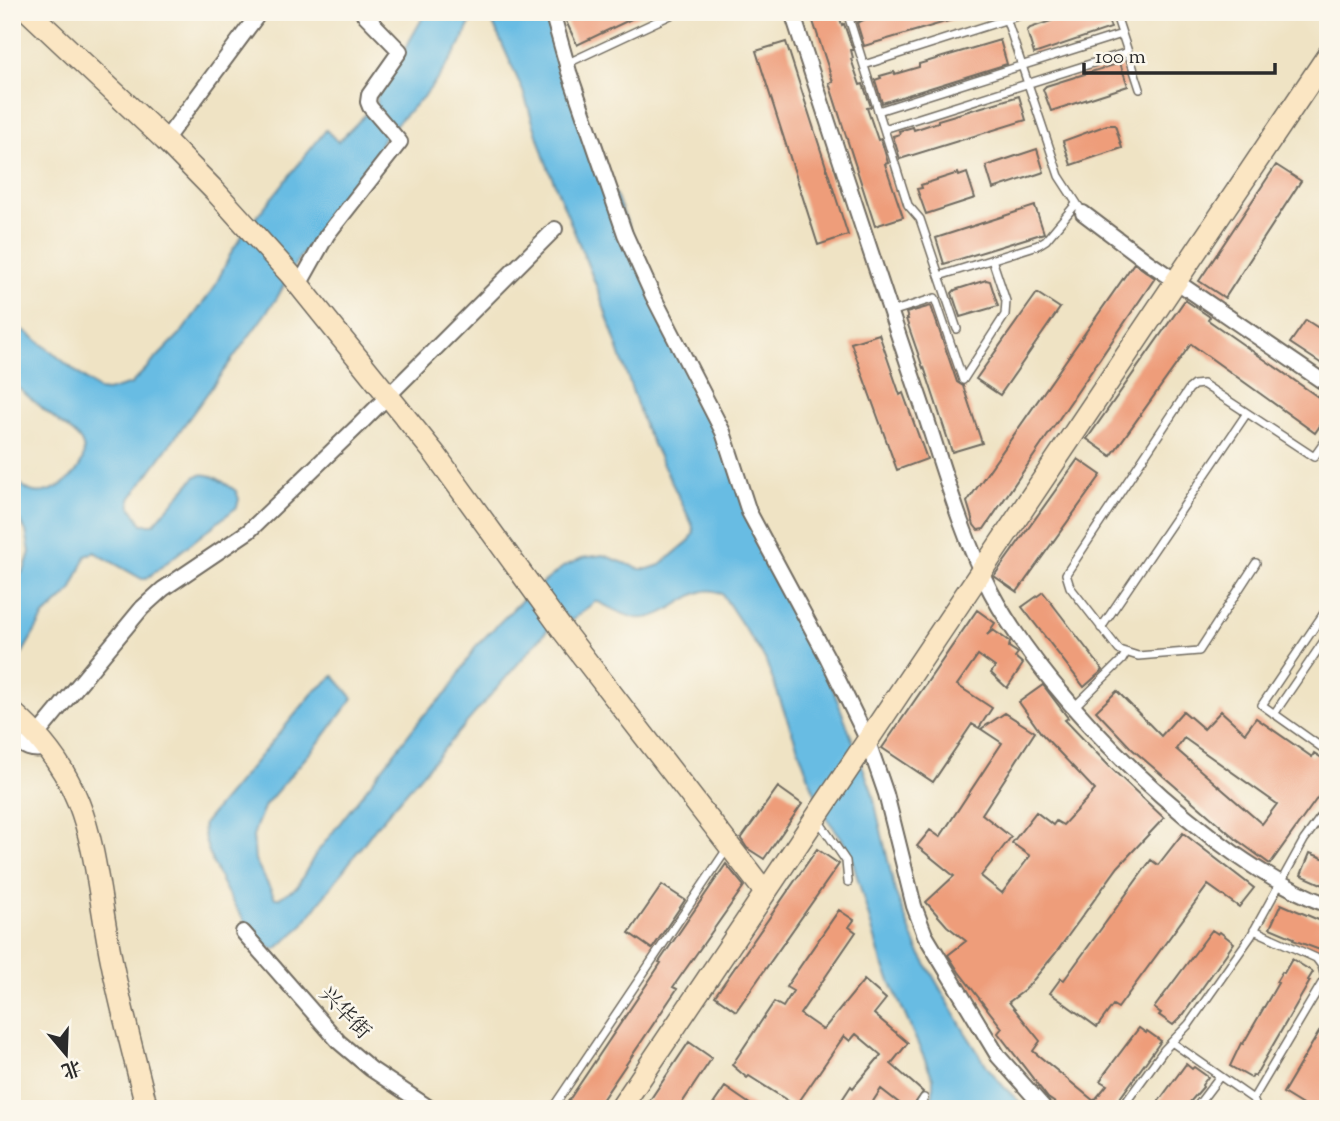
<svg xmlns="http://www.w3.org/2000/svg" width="1340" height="1121" font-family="'Sorts Mill Goudy','Noto Serif SC',serif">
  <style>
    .water { fill: #67bce3; stroke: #497487; stroke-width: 2 }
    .building { fill: #ee9d7a; fill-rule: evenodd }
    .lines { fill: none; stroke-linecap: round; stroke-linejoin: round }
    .lane-casing { stroke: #706b61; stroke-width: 10 }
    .street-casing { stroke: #706b61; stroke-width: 18 }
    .secondary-casing { stroke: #706b61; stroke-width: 24 }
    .lane { stroke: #fff; stroke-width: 7 }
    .street { stroke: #fff; stroke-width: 14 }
    .secondary { stroke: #fbe6c3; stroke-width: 21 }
    .labels { text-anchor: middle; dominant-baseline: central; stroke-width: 5; stroke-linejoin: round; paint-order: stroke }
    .street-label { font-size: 21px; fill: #2b2b2b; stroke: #fbf7ec }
  </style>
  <rect width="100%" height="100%" fill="#fbf7ec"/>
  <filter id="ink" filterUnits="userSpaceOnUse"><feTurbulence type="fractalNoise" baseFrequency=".0143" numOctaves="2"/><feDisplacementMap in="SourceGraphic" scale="14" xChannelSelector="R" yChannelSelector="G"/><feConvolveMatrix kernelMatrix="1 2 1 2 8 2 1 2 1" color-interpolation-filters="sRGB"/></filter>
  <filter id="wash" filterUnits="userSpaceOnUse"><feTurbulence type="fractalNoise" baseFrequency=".00686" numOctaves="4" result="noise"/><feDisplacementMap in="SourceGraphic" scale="28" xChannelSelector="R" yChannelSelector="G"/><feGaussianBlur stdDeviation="1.57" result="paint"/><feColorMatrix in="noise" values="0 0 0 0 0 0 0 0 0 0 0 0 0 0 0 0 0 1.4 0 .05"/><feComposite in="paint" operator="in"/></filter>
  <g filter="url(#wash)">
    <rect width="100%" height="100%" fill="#efe3c4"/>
    <path class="water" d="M426 12H475L460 45 439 77 425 95 385 135 367 171 351 193 297 261 277 298 130 499 131 507 142 524H154L196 476C210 470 224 483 236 491L239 499 237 507 146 579H142L94 552 86 556 71 591 44 616 12 671V587L25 568 30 552 26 531 19 519 12 513V476C19 482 26 491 34 492 56 497 96 464 80 440 75 433 65 427 59 422 43 409 28 396 12 383V327L25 331 38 341 99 390 107 391 131 384 181 333 214 288 232 251 246 230 326 130 338 142 377 103V92L390 75Z
      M488 12H547L560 65 776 571 826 671 872 791 895 891 917 948 965 1032 989 1069 1004 1087 1027 1109H923L933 1094V1078L882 963 852 859 841 837 827 819 812 786 765 659 722 594C695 578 670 622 637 618 623 616 608 606 596 601L571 621 565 615 549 628 376 827 301 927 276 949C250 947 197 845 204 823L313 693 334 676 353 698 321 740 265 805 257 824 253 836 255 860 275 898H279L297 887 315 855 423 716 448 692 476 646 524 598 563 567 582 558 603 555 640 569H648L660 565 690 540 694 532 692 524 645 428 598 290 545 160 523 91Z"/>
    <g id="blocks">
      <path class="building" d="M579 12H646L577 45 565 19Z
        M810 12H838L842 25 844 24 853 50H851L853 58 851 59 860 85 863 84 871 107 867 108 878 140 881 139 888 163 885 164 903 217 875 226 829 83 833 82Z
        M892 12H969V15L864 46 857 23 874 15 875 18Z
        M1077 12H1105L1111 28 1034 54 1027 31 1030 28Z
        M1000 40 1007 64 882 103 875 80 881 78 880 76 894 72 895 74 919 67V64Z
        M786 42 848 235 818 245 756 51Z
        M1120 63 1128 86 1051 111 1043 89 1046 86Z
        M1019 96 1026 120 900 159 893 136 900 134 899 131 913 127 914 130 938 122V120Z
        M1107 125H1115L1122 148 1071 165 1063 141Z
        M1037 149 1044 172 993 189 986 166Z
        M1276 165 1301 181 1225 298 1199 281Z
        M958 173 959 176 967 173 975 198 926 214 917 189 922 188 921 185Z
        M1035 206 1044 233 944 264 936 238Z
        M1134 263 1155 278 984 529 978 530 974 525 967 502Z
        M986 280 990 281 998 306 960 317 952 293 955 290Z
        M1037 293 1060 308 1000 395 976 379Z
        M1185 300 1210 317 1208 320 1328 404V414L1315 433 1191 344 1111 456 1087 439Z
        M931 306 957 382 963 386 982 443 952 452 924 367 923 368 906 319H908L906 313Z
        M1306 320 1328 334V368L1290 343Z
        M879 334 900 395 903 393 927 459 897 470 851 343Z
        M1078 459 1101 475 1017 592 994 576Z
        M1043 592 1103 670 1084 687 1022 607Z
        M977 610 995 623 987 635 993 630 1010 642 1009 647 1018 653 1015 657 1023 664 1007 688 991 673 995 667 978 655 957 685 992 708 979 728 972 724 933 782 882 748Z
        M1043 685 1068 718 1065 720 1111 768 1164 818 1118 867 1055 954 1025 990 1009 1002 1040 1041 1033 1051 1094 1101 1107 1085 1100 1081 1105 1073 1139 1028 1146 1033 1147 1031 1161 1041 1112 1109H1064L1048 1098 998 1033 1002 1028 959 972 948 955 966 941 947 926 926 902 954 876 917 846 930 830 940 837 1002 743 981 729 1005 713 1035 732 982 814 1011 837 981 876 1002 893 1030 856 1012 843 1036 812 1053 825 1056 821 1063 825 1095 790 1041 733 1019 702Z
        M1117 691 1161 736 1183 711 1204 729 1221 711 1245 733 1256 718 1312 757 1314 753 1328 762V783L1270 864 1237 840 1132 749 1096 711ZM1184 738 1277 804 1262 824 1176 749Z
        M778 787 802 804 764 859 747 848 741 839Z
        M1183 833 1254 888 1239 907 1208 885 1118 1008 1113 1005 1097 1027 1050 993 1061 978 1064 980 1151 860 1158 865Z
        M817 849 839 864 736 1011 715 996Z
        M1310 853 1328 860V887L1301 875Z
        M726 864 744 886 673 987 677 989 596 1109H563L661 963 659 962Z
        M662 885 685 900 652 949 629 933Z
        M1281 904 1328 924V953L1293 940 1294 938 1270 928Z
        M839 910 854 920 849 927 856 932 800 1014 823 1030 864 980 886 999 874 1014 908 1043 891 1064 923 1092 911 1109H894L899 1103 881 1089 868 1109H836L851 1086 853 1088 881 1055 856 1034 850 1041 844 1036 796 1106 749 1076 747 1078 732 1065 774 1002 783 1007 793 991 786 987Z
        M1212 930 1218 934 1220 932 1234 943 1183 1015 1173 1025 1159 1015 1161 1013 1154 1008Z
        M1292 959 1313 972 1308 980 1310 981 1255 1076 1253 1075 1251 1078 1230 1066 1241 1043 1243 1044 1278 983 1276 982 1282 972 1284 973Z
        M1328 1017V1109H1309L1283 1093Z
        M689 1042 712 1058 678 1109H644Z
        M1186 1064 1192 1069 1194 1067 1208 1077 1202 1085 1203 1087 1184 1109H1153Z
        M725 1087 757 1109H710Z"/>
    </g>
  </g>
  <g filter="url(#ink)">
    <use href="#blocks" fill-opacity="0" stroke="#706b61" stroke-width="2"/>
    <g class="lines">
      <g class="lane-casing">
        <path id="lane" d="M847 12 908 205 920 219 957 329
          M1004 12 1059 176 1083 213
          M1115 12 1140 89
          M849 19 869 12
          M566 64 677 12
          M864 65 1030 12
          M878 111 1122 34
          M884 129 1128 52
          M939 276 1038 245 1046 240 1076 204
          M891 312 935 298 963 380
          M963 380 1005 315 1006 301 992 259
          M1256 563 1199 651 1138 656 1119 650 1070 587 1066 574 1189 389 1194 385 1203 384 1314 457 1328 437
          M1328 607 1262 705 1328 752
          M1101 628 1247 413
          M1074 707 1122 660 1126 653
          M1274 714 1328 635
          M818 820 846 861 848 882
          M1173 1043 1253 1099 1257 1109
          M1253 1099 1325 978 1322 966 1316 958 1254 930
          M552 1109 727 849
          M917 1109 924 1098
          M1121 1109 1164 1050 1189 1024 1251 936 1304 840 1328 807
          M1195 1109 1220 1076"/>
      </g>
      <g class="street-casing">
        <path id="street" d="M552 12 569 72 625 234 653 296 723 432 749 512 827 657 867 739 886 794 914 906 925 935 998 1056 1045 1109
          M792 12C834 141 876 270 920 399 942 463 960 532 991 592 1049 702 1211 862 1328 905
          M165 140 260 12
          M1083 213 1148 262 1328 385
          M299 285 327 235 400 142 370 107 368 102 369 95 400 51 362 12
          M37 735 142 608 163 589 249 531 359 425 555 229
          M12 737C25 748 31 752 48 748
          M243 932 339 1042 371 1069 431 1109"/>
      </g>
      <g class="secondary-casing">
        <path id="secondary" d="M29 12 165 140 214 190 290 274 435 454 564 632 765 892
          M12 712C97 785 91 857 111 958 121 1009 135 1059 147 1109
          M620 1109 1328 55"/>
      </g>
      <use href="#lane" class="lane"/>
      <use href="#street" class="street"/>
      <use href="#secondary" class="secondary"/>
    </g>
  </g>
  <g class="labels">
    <g class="street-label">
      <text transform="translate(344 1014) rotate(46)">兴华街</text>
    </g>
  </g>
  <rect width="1340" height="1121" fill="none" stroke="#fbf7ec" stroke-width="42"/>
  <g transform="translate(66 1054) rotate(161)" stroke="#fbf7ec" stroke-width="5" paint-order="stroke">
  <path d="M0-5L12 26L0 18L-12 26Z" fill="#2b2b2b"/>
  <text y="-10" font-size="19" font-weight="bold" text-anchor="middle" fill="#2b2b2b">北</text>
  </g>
  <path d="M1084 63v10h191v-10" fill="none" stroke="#2b2b2b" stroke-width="3.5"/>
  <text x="1095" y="63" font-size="21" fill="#2b2b2b" stroke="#fbf7ec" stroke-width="5" paint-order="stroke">100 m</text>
</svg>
